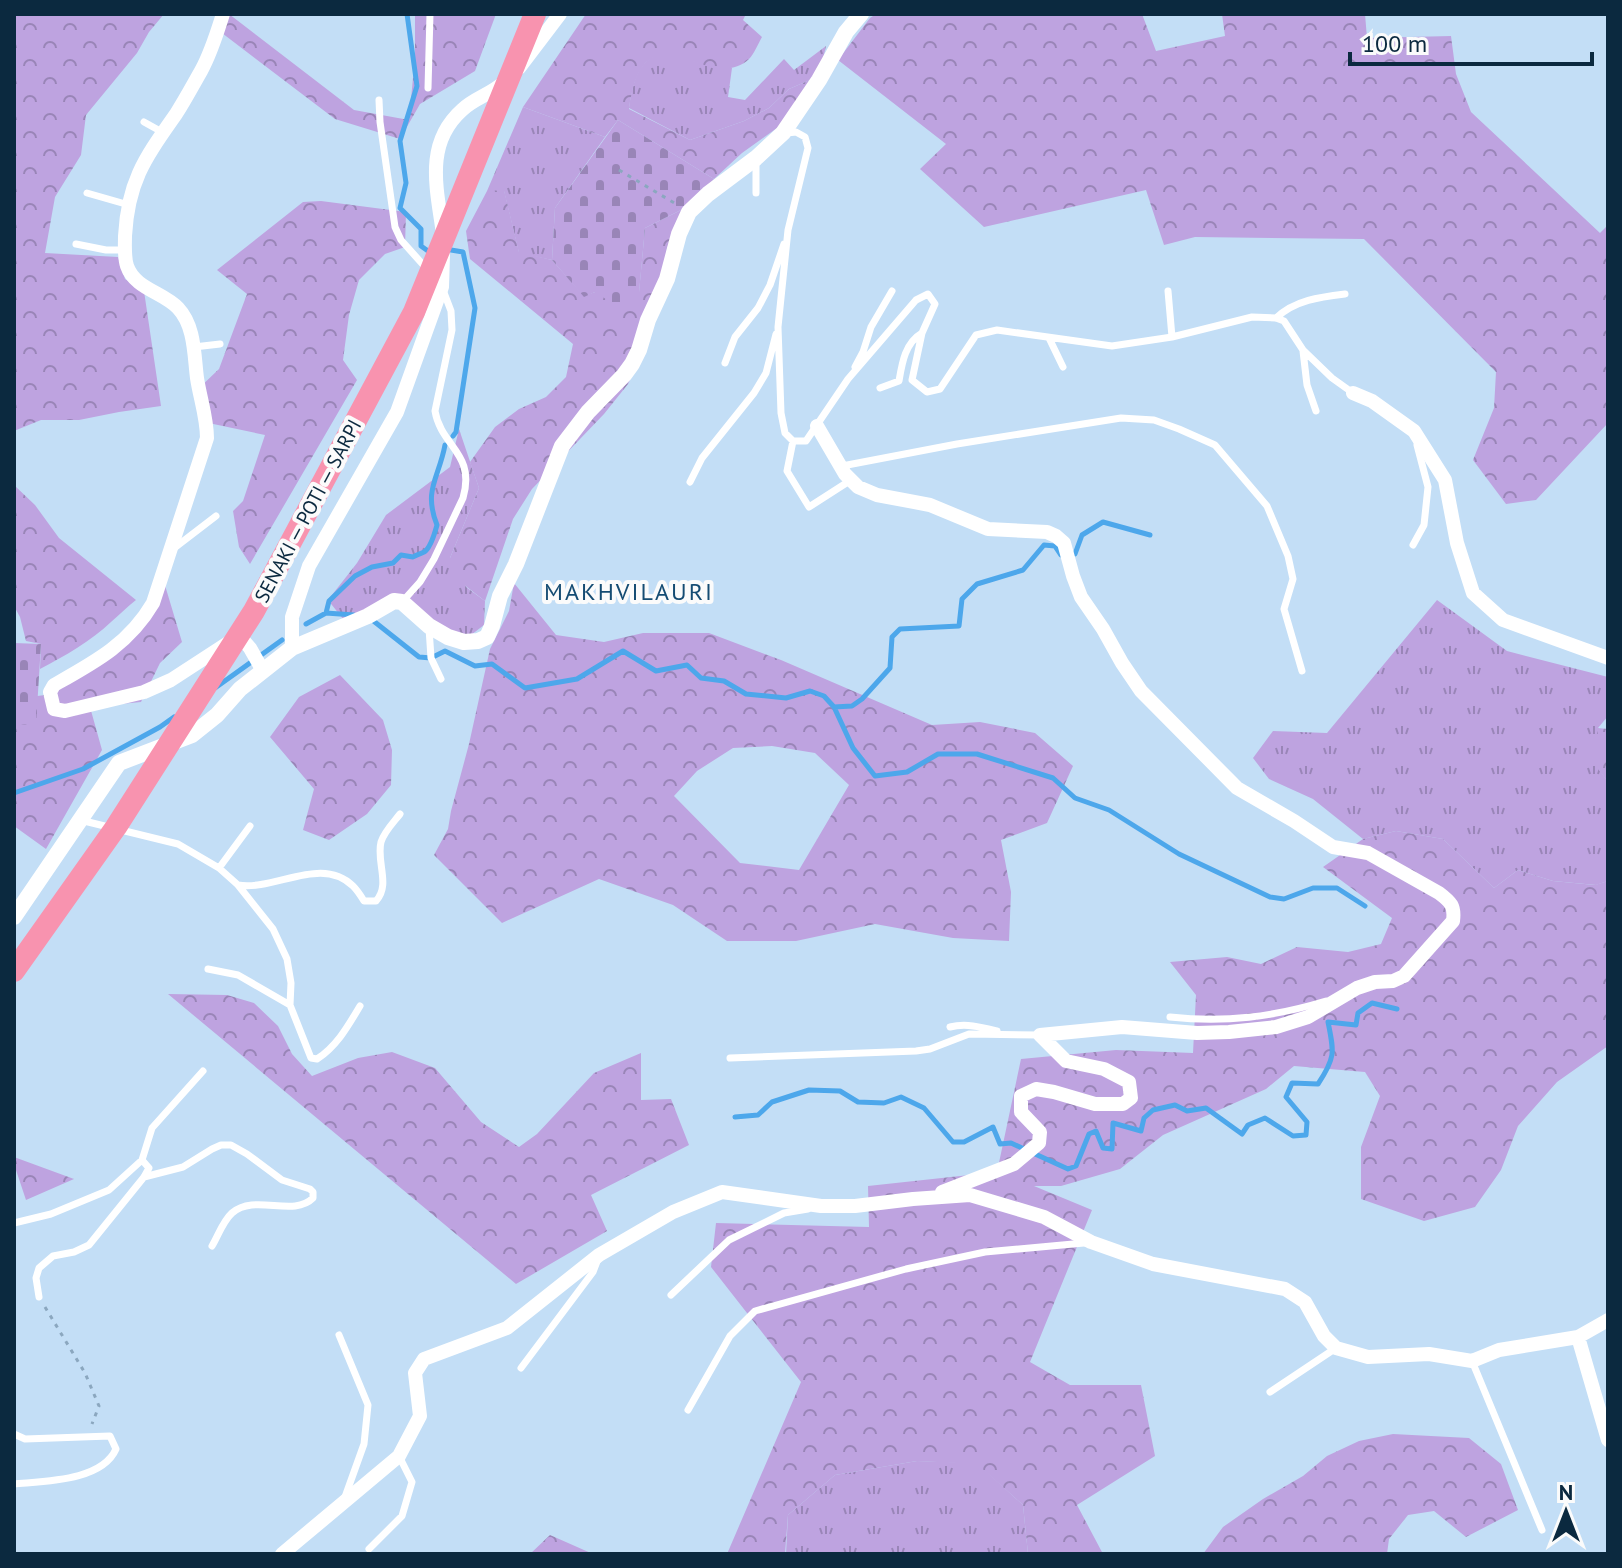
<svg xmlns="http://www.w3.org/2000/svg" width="1622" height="1568" font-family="'PT Sans',sans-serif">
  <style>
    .grass { fill: url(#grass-tufts) }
    .forest { fill: url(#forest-crowns); fill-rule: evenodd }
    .cemetery { fill: url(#cemetery-stones) }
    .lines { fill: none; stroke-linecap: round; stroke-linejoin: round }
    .stream { stroke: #4da7eb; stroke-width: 5 }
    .path { stroke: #8ba7bf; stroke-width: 3; stroke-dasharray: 4 6; stroke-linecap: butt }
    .service { stroke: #fff; stroke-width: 7 }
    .minor { stroke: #fff; stroke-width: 14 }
    .tertiary { stroke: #fff; stroke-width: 16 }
    .trunk { stroke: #f893af; stroke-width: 22 }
    .labels { text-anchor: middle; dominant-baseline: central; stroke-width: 8; stroke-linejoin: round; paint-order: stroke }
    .street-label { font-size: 20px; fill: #0b293f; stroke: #fbfbfb }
    .quarter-label { font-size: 24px; letter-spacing: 2px; fill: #154c73; stroke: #fbfbfb }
  </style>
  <defs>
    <pattern id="grass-tufts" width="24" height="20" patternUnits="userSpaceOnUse" patternTransform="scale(2)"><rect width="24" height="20" fill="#bea3e0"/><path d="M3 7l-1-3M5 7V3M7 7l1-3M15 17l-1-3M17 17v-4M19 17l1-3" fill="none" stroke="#9985b7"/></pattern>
    <pattern id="forest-crowns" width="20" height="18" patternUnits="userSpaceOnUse" patternTransform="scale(2)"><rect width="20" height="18" fill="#bea3e0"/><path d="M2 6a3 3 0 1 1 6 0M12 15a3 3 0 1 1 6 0" fill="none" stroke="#9985b7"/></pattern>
    <pattern id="cemetery-stones" width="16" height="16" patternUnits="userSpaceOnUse" patternTransform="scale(2)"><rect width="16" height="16" fill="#bea3e0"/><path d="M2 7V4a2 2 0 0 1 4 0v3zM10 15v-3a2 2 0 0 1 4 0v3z" fill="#9985b7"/></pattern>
  </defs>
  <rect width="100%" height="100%" fill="#c3def6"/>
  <path class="grass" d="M826 46 819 76 789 89 769 108 744 121 690 140 629 108C633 80 640 49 676 54 684 55 691 61 700 63 710 66 721 67 732 68L728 97 745 100 784 59 794 70Z
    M523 107 605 137 555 208 552 260 519 253 504 191H487Z
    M459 429 479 488 450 558 466 587 485 601 484 625 471 635 456 636 402 602 347 624 328 600 357 563 386 515 450 467Z
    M1437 600 1507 651 1608 677V716L1598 728V768L1608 782V881L1596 885 1553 881 1518 870 1494 888 1443 839 1396 831 1363 839 1313 799 1269 779 1253 758 1273 731 1327 733Z
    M917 1461 977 1463 1023 1505 1028 1554H786L788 1515 835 1475Z"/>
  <path class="forest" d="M14 14H164L149 32 137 53 86 115 81 155 55 197 45 253 118 257 125 279 144 291 161 406 119 412 79 420H41L14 431Z
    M229 14 354 110 409 120 415 57V14H496L475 71 420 104 400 139 335 119 218 30Z
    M586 14H746L743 20 762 37C758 44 754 54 749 59 708 97 644 0 629 109L690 140 744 121 769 108 789 89 819 76 795 115 742 153 714 179 618 120 605 137 523 107Z
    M876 14H1142L1156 51 1225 36 1222 14H1365L1367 38 1451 36 1456 74 1471 112 1600 233 1608 225V423L1536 500 1506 504 1473 460 1494 408 1496 372 1364 239 1195 237 1164 245 1146 190 984 227 920 169 946 144 838 60 870 18Z
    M504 190 519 252 552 260 584 296 595 292H639L645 228 683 209 667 248 663 282 636 367 628 384 604 414 532 489 513 519 485 601 450 574V558L479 488 470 462 495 427 519 409 546 397 566 377 573 344 470 259 466 231 487 191Z
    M321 201 406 212 405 247 385 254 359 280 349 315 343 360 357 380 250 564 239 547 233 511 243 501 265 435 199 421 196 391 219 369 247 294 217 270 303 202Z
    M14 485 35 505 59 538 136 600C127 607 120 614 111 622 91 641 65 656 40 669L41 644 26 641 20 617 14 606Z
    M164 582 182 642 160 663 141 702 90 707 102 750 46 849 14 826V699L53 694 111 649Z
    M514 583 556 635 604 642 643 633H709L781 660 932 725 980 722 1035 733 1073 766 1047 823 1001 840 1011 892 1009 941 953 938 875 924 796 941H727L673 905 599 879 502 923 434 855 448 829 451 811 469 744 490 649 509 611ZM772 746 815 753 849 785 799 870 740 863 674 796 697 771 733 748Z
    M340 675 383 720 392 750 391 785 367 814 329 840 303 830 314 789 270 737 299 697Z
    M1598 728 1608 729V782L1598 769Z
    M1396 831 1443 839 1494 888 1518 870 1553 881 1595 885 1608 881V1046L1557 1082 1518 1126 1501 1170 1475 1207 1424 1221 1361 1199V1147L1380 1096 1365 1072 1294 1066 1266 1089 1163 1135 1120 1169 1061 1186H1034L1092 1210 1030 1362 1070 1385H1141L1155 1456 1077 1505 1103 1554H1028L1023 1505 977 1464 917 1461 835 1475 788 1515 785 1554H727L801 1382 711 1267 716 1223 869 1227 868 1186 997 1172 1021 1059 1116 1050 1193 1053 1196 995 1170 962 1227 957 1261 964 1297 947 1348 952 1381 944 1392 918 1323 867 1363 839Z
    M168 994 227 995 254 1003 278 1026 292 1054 312 1076 358 1058 392 1052 435 1068 481 1122 519 1147 537 1134 594 1073 641 1053V1100L671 1099 689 1145 591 1195 607 1231 516 1284Z
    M14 1157 74 1179 26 1200 14 1164Z
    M1393 1434 1469 1438 1501 1464 1518 1510 1466 1537 1434 1511 1408 1515 1389 1539 1387 1554H1203L1223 1527 1263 1499 1303 1476 1327 1456 1359 1441Z
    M550 1535 593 1554H530Z"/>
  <path class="cemetery" d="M618 120 714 179 695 200 683 209 645 228 639 293 615 305 595 292 584 297 552 260 555 208Z
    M14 643 41 644 36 725 14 724Z"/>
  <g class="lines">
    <path class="stream" d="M407 14 417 86 400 141 406 183 400 208 421 229V246L428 251H433
      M451 250 463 252 475 308 456 432 453 436
      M326 613 329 601 355 576 372 567 393 563 401 555 413 557C416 555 420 554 424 552 431 548 435 532 437 525 423 490 439 478 445 445
      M371 619 419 657 431 658 445 651 475 666 492 664 525 688 577 679 623 651 656 671 687 665 701 678 724 681 746 694 786 698 810 691 824 696 834 707 853 748 875 776 907 772 938 754H977L1053 778 1075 798 1109 810 1179 854 1270 897 1284 899 1313 888H1337L1365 906
      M306 624 326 613 354 615
      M215 688 282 640
      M834 707 852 706 862 699 890 668 892 637 900 629 959 626 962 599 977 584 1023 570 1044 545 1055 546 1061 555 1075 554 1082 535 1103 522 1150 535
      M14 793 83 769 160 727 174 717
      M735 1117 758 1115 772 1102 809 1090 840 1091 858 1102 884 1103 901 1097 924 1108 953 1142H964L993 1127 1000 1144 1011 1143 1068 1169 1076 1166 1089 1134 1096 1131 1103 1148 1112 1149 1113 1123 1141 1131 1144 1118 1153 1110 1175 1105 1187 1111 1206 1108 1242 1134 1248 1125 1265 1118 1293 1136 1306 1135 1307 1122 1286 1097 1292 1083 1318 1084C1336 1057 1334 1052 1328 1022L1356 1025 1358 1013 1372 1003 1397 1009"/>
    <path class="path" d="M619 170 676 204
      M45 1307 85 1373 99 1406 92 1424"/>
    <path class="service" d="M428 88 430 14
      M379 100 380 122 395 227 401 240 426 268
      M144 122 162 132
      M787 133 796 132 805 137 808 148 788 230 778 327 781 413 785 433 793 441H806L848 379 916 300 928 294 935 304 922 333 912 380 927 392 940 389 976 335 997 330 1112 346 1172 337 1252 317 1276 318 1284 321 1303 350 1332 378 1353 393
      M756 159V193
      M87 193 129 205
      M76 244 106 250H125
      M1168 291 1172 337
      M1276 318C1295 300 1320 297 1345 294
      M1049 338 1063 367
      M194 347 220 344
      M1303 351 1307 385 1316 411
      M725 363 735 337 758 308 770 285 784 244
      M855 367 863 352 871 327 892 291
      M880 388 899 381C902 363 905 343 922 333
      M793 441 787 471 809 507 851 480
      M842 466 957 444 1121 418 1154 420 1179 429 1215 445 1267 506 1288 556 1293 579 1284 609 1302 671
      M690 482 702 458 754 393 766 373 776 334
      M1413 545 1424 525 1428 487 1417 445
      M173 549 216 516
      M402 602 420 582 434 559 463 498C476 453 441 447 435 411L452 330 451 311 443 290
      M429 628 431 658 441 679
      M80 820 178 844 219 868 238 885 273 929 287 959 291 983 290 1005 311 1058 317 1059C337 1046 348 1026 360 1006
      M219 868 250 826
      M238 885C276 891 321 855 353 886 357 890 361 896 364 901H376C391 885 376 862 381 842 384 832 393 823 400 814
      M208 969 238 975 290 1005
      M1170 1017C1225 1023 1273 1017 1326 1001
      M950 1027C966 1023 981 1027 997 1031
      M730 1058 916 1051 930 1049 969 1034 1040 1035
      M142 1160 152 1128 203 1071
      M144 1177 183 1167 212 1149 221 1145H231L247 1154 282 1180 310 1189 313 1192V1198C293 1218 255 1193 232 1213 223 1221 218 1236 212 1246
      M14 1223 51 1214 109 1190 142 1160 149 1168 144 1177 89 1245 74 1252 53 1256 39 1268 36 1278 39 1297
      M671 1295 729 1240 784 1213 808 1209
      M339 1335 368 1405 364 1444 345 1497
      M1472 1361 1542 1530
      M521 1368 593 1272 598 1259
      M1270 1392 1336 1348
      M688 1410 730 1336 755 1311 906 1269 985 1252 1084 1243
      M14 1434 25 1439 110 1436 116 1449C102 1481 45 1481 14 1484
      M369 1549 402 1516 412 1482 399 1456"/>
    <path class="minor" d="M223 14C217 33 211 53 201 71 193 85 185 100 176 114 146 157 128 180 125 236 125 245 124 257 127 266 135 289 163 292 178 308 195 326 194 355 197 378 200 398 207 418 207 438L153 603C129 644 95 662 54 685L50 692 54 709 65 711 144 692 171 680 234 639 243 640 250 648 263 671
      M519 68 560 14
      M443 234C437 189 424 144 462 110 474 98 492 94 504 82
      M1353 393 1372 401 1414 431 1445 480 1457 543 1473 593 1503 620 1608 658
      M817 426 845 474 858 487 877 495 930 505 988 529 1047 532 1056 536 1064 543 1073 576 1081 597 1103 629 1122 663 1141 691 1237 788 1294 821 1333 847 1368 853 1439 893C1451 902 1455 906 1453 921L1404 976 1393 981 1375 982 1357 988 1308 1017 1276 1027 1229 1032 1197 1033 1122 1027 1040 1035
      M292 648V617L309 566 397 412 442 287 443 255
      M942 1192 1014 1164 1039 1143 1040 1132 1021 1112V1096L1036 1089 1054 1092 1095 1104H1123L1131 1098 1129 1082 1104 1069 1066 1061 1040 1035
      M1578 1337 1608 1440
      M282 1554 399 1456 420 1416 415 1373 424 1359 507 1328 599 1255 673 1212 722 1192 821 1206H855L913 1199 970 1195 1044 1217 1091 1242 1153 1264 1285 1289 1305 1302 1324 1336 1336 1348 1368 1357 1429 1354 1472 1361 1499 1350 1578 1337 1608 1320"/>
    <path class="tertiary" d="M14 917 119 763 192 735 217 715 240 689 292 648 368 616 394 601 402 602 429 626 448 637 464 642 478 641 487 637 492 626 500 596 516 564 562 446 588 412 624 375 632 364 639 350 648 320 667 279 679 234 689 212 708 194 756 158 783 133 819 80 846 32 861 14"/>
    <path class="trunk" d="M14 971 116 827 254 611 414 312 535 14"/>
  </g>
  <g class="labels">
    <g class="street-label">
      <text transform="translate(308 511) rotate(-62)">SENAKI — POTI — SARPI</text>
    </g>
    <g class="quarter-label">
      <text x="629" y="591">MAKHVILAURI</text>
    </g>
  </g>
  <rect width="1622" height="1568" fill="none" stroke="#0b293f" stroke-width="32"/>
  <g transform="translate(1566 1512)" stroke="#fbfbfb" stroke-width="6" paint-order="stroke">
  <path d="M0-6L14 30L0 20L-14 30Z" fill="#0b293f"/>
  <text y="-12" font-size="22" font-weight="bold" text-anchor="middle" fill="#0b293f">N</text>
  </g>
  <path d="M1350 52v12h242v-12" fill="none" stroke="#0b293f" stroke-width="4"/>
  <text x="1362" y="52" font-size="24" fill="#0b293f" stroke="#fbfbfb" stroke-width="6" paint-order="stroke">100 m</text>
</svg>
